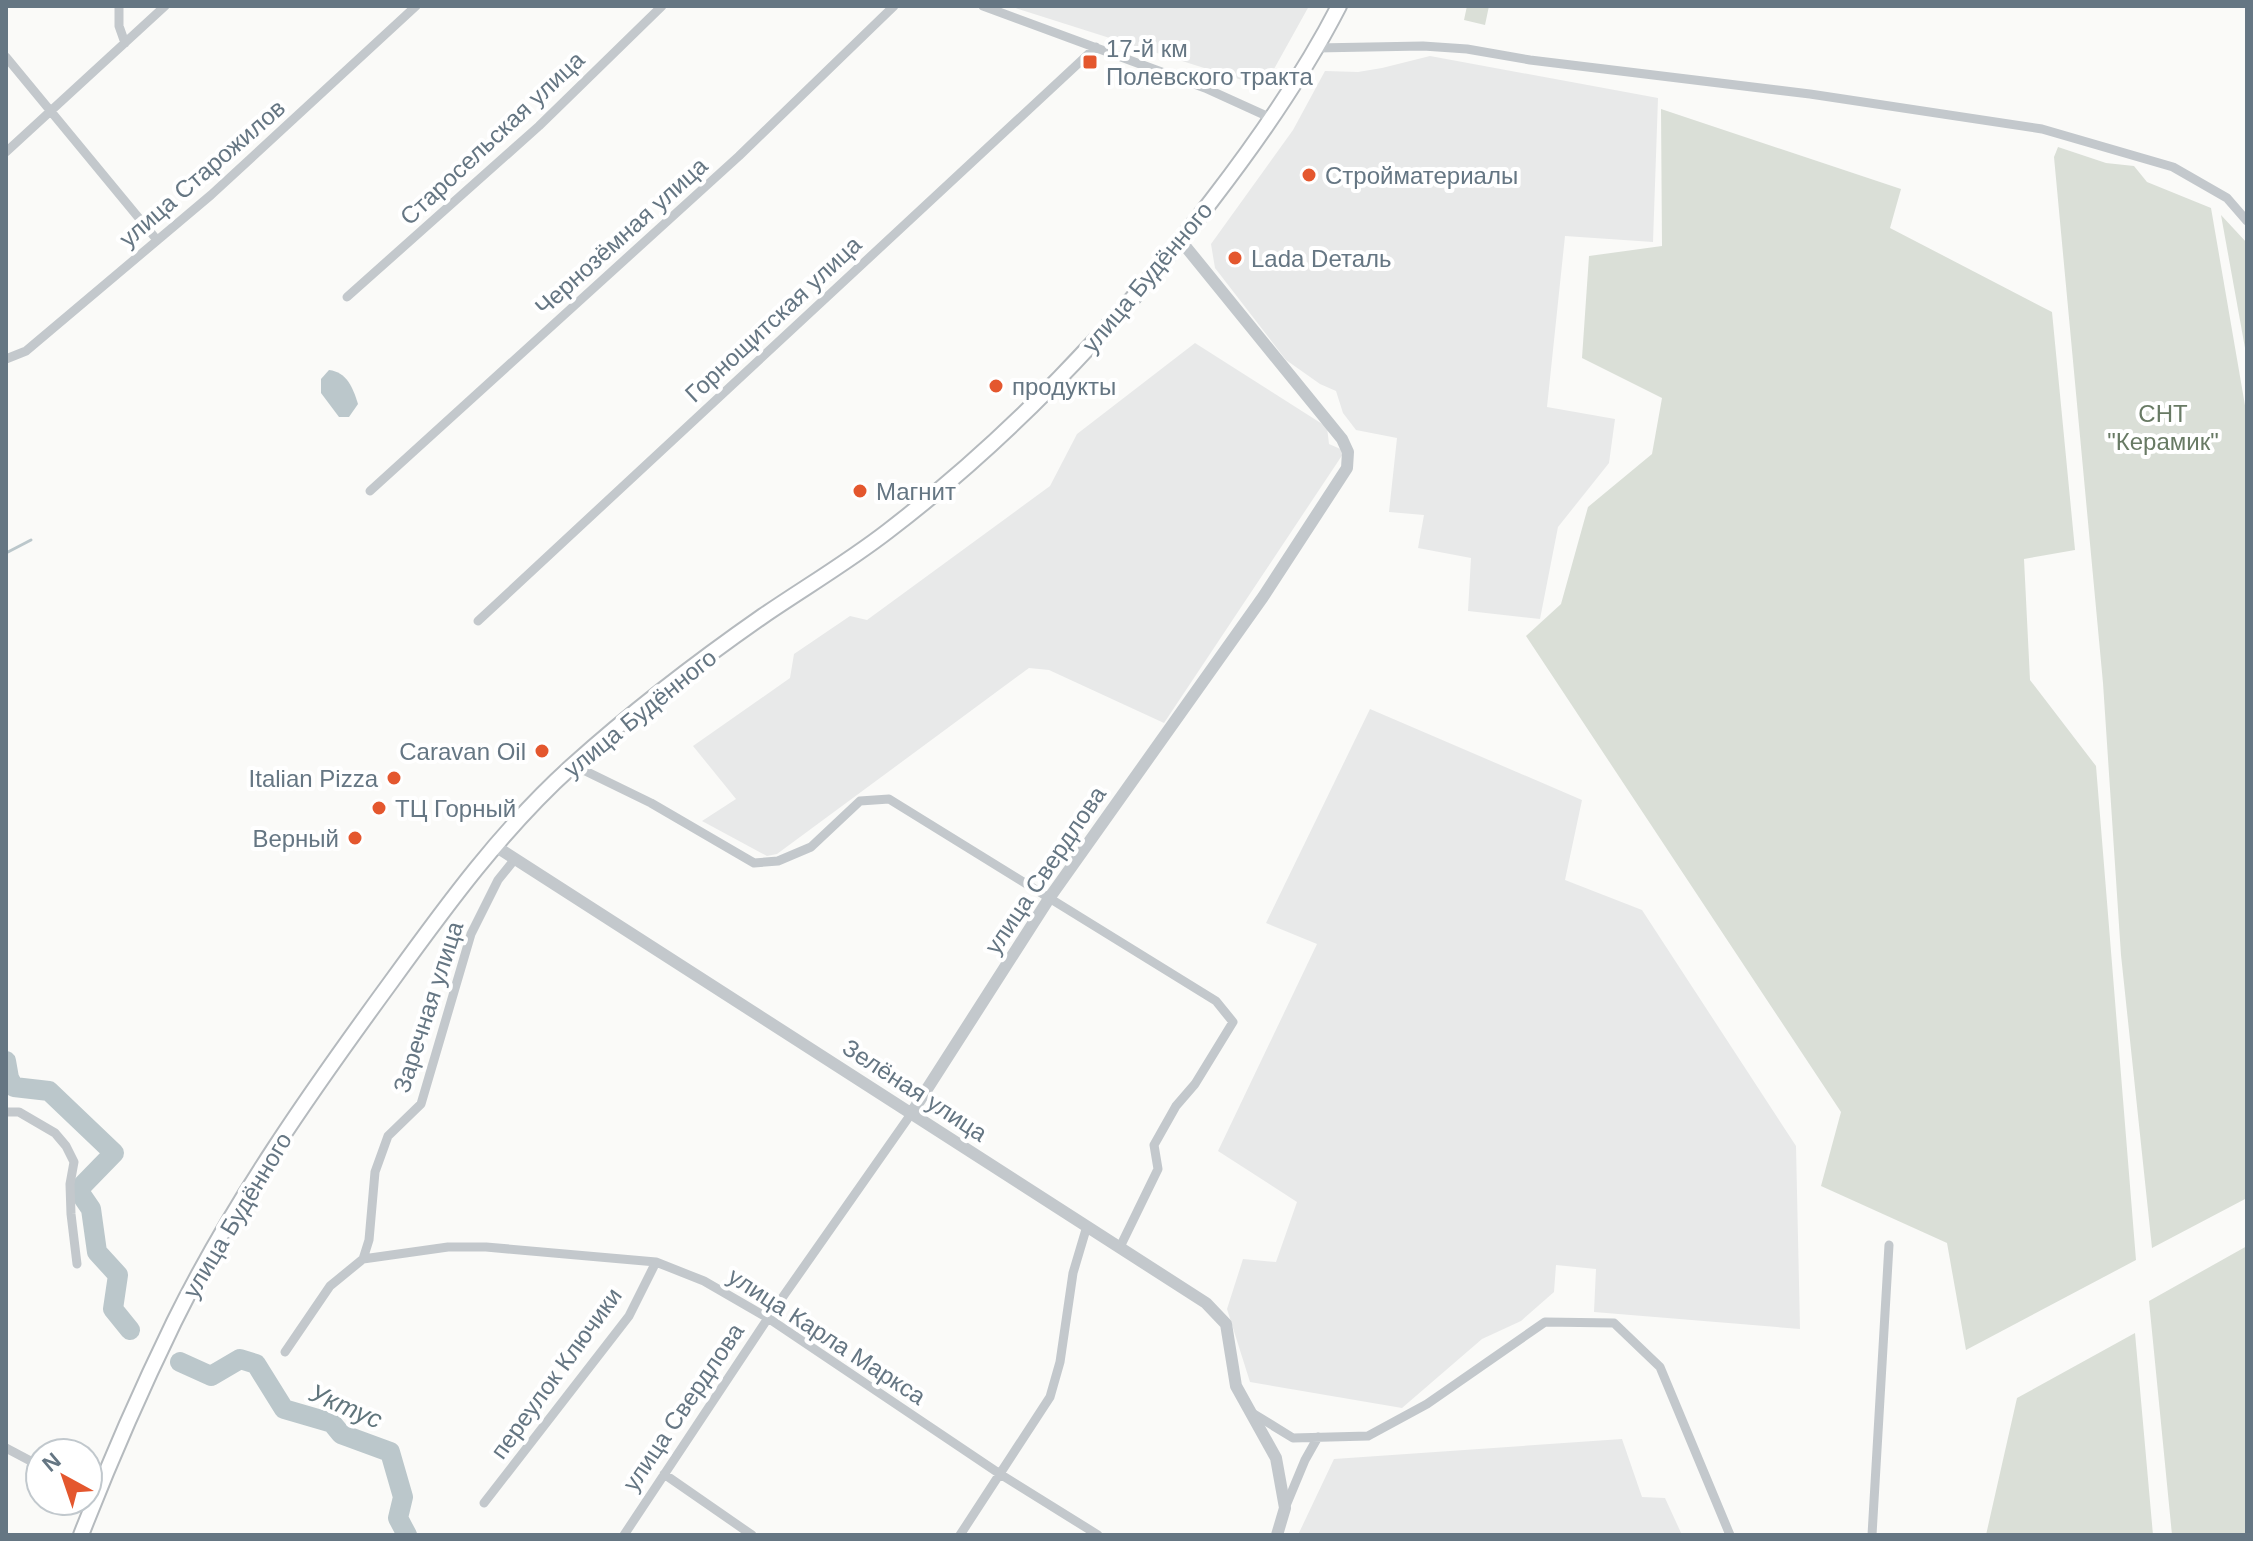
<svg xmlns="http://www.w3.org/2000/svg" width="2253" height="1541" font-family="Helvetica,sans-serif">
  <style>
    .built { fill: #e8e9e9 }
    .green { fill: #dadfd7 }
    .water { fill: #bbc7cb }
    .lines { fill: none; stroke-linecap: round; stroke-linejoin: round }
    .stream { stroke: #bbc7cb; stroke-width: 3 }
    .river { stroke: #bbc7cb; stroke-width: 20 }
    .primary-casing { stroke: #b5babe; stroke-width: 18 }
    .minor { stroke: #c3c8cc; stroke-width: 9 }
    .tertiary { stroke: #c3c8cc; stroke-width: 12 }
    .primary { stroke: #fff; stroke-width: 14 }
    .poi-dot { fill: #e4572e; stroke: #fff; stroke-width: 3 }
    .labels { text-anchor: middle; dominant-baseline: central; stroke-width: 8; stroke-linejoin: round; paint-order: stroke }
    .poi-label { font-size: 24px; fill: #657683; stroke: #fff; text-anchor: start }
    .street-label { font-size: 24px; fill: #657683; stroke: #fff }
    .park-label { font-size: 24px; fill: #687a64; stroke: #fff }
    .water-label { font-size: 26px; font-style: italic; fill: #60757c; stroke: #fff }
  </style>
  <rect width="100%" height="100%" fill="#fafaf8"/>
  <path class="built" d="M1009 6H1309L1264 87Z
    M1430 56 1658 98 1653 242 1565 236 1547 407 1615 419 1609 463 1558 527 1540 619 1468 611 1471 558 1418 548 1424 515 1389 512 1397 438 1356 430 1343 413 1336 391 1320 384 1286 360 1215 268 1211 244 1293 130 1325 71 1358 72 1382 68Z
    M1195 343 1327 427 1329 444 1345 451 1164 723 1049 670 1029 668 777 854 767 856 702 821 736 799 693 746 790 678 794 654 850 616 867 620 1050 486 1077 434Z
    M1370 709 1582 800 1565 880 1642 910 1796 1146 1800 1329 1594 1312 1596 1269 1556 1265 1554 1292 1521 1321 1482 1339 1402 1408 1250 1382 1227 1309 1243 1259 1276 1262 1297 1202 1218 1151 1317 944 1266 923Z
    M1622 1439 1642 1497 1665 1498 1682 1535H1298L1334 1459Z"/>
  <path class="green" d="M1467 6H1489L1485 25 1464 20Z
    M1661 109 1901 189 1890 228 2052 312 2075 550 2024 559 2030 680 2096 766 2136 1260 1966 1350 1947 1243 1821 1186 1841 1112 1526 636 1561 604 1588 507 1652 454 1662 398 1582 358 1589 256 1662 246Z
    M2058 147 2106 163 2134 166 2147 182 2211 208 2247 417V1198L2152 1248 2121 955 2103 683 2054 157Z
    M2221 215 2247 243V359Z
    M2247 1246V1535H2172L2149 1301Z
    M2135 1333 2153 1535H1986L2017 1398Z"/>
  <path class="water" d="M329 370C347 372 353 388 358 404L349 417H339L321 393V379Z"/>
  <g class="lines">
    <path class="stream" d="M6 553 31 540"/>
    <path class="river" d="M6 1061 9 1078 14 1087 49 1091 114 1153 78 1190 91 1209 97 1252 118 1275 113 1309 130 1330
      M180 1362 211 1376 240 1359 256 1364 284 1409 332 1423 341 1434 390 1452 403 1497 398 1518 407 1535"/>
    <g class="primary-casing">
      <path id="primary" d="M81 1535C109 1463 140 1392 174 1322 233 1202 312 1090 391 982 446 906 502 829 572 766 632 712 697 662 763 616 804 588 848 562 888 531 1012 436 1118 324 1212 200 1259 139 1303 76 1339 6"/>
    </g>
    <path class="minor" d="M119 6V26L125 43
      M983 6 1205 88 1273 119
      M1316 48 1423 46 1467 49 1530 60 1810 94 2042 129 2173 167 2227 198 2247 221
      M6 57 157 240
      M6 152 165 6
      M347 297 539 126 662 6
      M6 359 26 351 211 195 416 6
      M370 491 739 156 894 6
      M478 621 1096 47
      M573 765 651 803 754 863 778 861 811 847 860 801 889 799 1216 1001 1233 1022 1195 1084 1176 1106 1154 1145 1158 1169 1120 1247
      M6 1112H19L55 1133 66 1146 74 1162 70 1184 71 1214 77 1264
      M363 1259 448 1247H486L656 1262 704 1281 768 1318 1000 1474 1098 1535
      M363 1259 369 1240 375 1172 388 1136 421 1104 471 934 498 880 515 859
      M285 1352 330 1286 363 1259
      M1254 1414 1293 1438 1368 1436 1427 1404 1545 1322 1614 1323 1660 1367 1730 1535
      M6 1448 40 1466
      M664 1474 752 1535
      M484 1503 629 1316 656 1262
      M1285 1508 1305 1460 1318 1437
      M624 1535 768 1318 911 1114
      M960 1535 1050 1397 1060 1362 1073 1273 1087 1226
      M1872 1535 1889 1245"/>
    <path class="tertiary" d="M495 846 1206 1303 1226 1324 1236 1386 1276 1458 1285 1508 1277 1535
      M911 1114 1050 897 1263 597 1347 468 1348 452 1342 439 1181 241"/>
    <use href="#primary" class="primary"/>
  </g>
  <g class="poi-dot">
    <rect x="1082" y="54" width="16" height="16" rx="4"/>
    <circle cx="1309" cy="175" r="8"/>
    <circle cx="1235" cy="258" r="8"/>
    <circle cx="996" cy="386" r="8"/>
    <circle cx="860" cy="491" r="8"/>
    <circle cx="542" cy="751" r="8"/>
    <circle cx="394" cy="778" r="8"/>
    <circle cx="379" cy="808" r="8"/>
    <circle cx="355" cy="838" r="8"/>
  </g>
  <g class="labels">
    <g class="poi-label">
      <text x="1106" y="48">17-й км<tspan x="1106" dy="28">Полевского тракта</tspan></text>
      <text x="1325" y="175">Стройматериалы</text>
      <text x="1251" y="258">Lada Dеталь</text>
      <text x="1012" y="386">продукты</text>
      <text x="876" y="491">Магнит</text>
      <text x="526" y="751" text-anchor="end">Caravan Oil</text>
      <text x="378" y="778" text-anchor="end">Italian Pizza</text>
      <text x="395" y="808">ТЦ Горный</text>
      <text x="339" y="838" text-anchor="end">Верный</text>
    </g>
    <g class="street-label">
      <text transform="translate(492 138) rotate(-43)">Старосельская улица</text>
      <text transform="translate(202 173) rotate(-41)">улица Старожилов</text>
      <text transform="translate(621 236) rotate(-42)">Чернозёмная улица</text>
      <text transform="translate(1147 277) rotate(-50)">улица Будённого</text>
      <text transform="translate(773 319) rotate(-43)">Горнощитская улица</text>
      <text transform="translate(640 713) rotate(-39)">улица Будённого</text>
      <text transform="translate(1045 870) rotate(-56)">улица Свердлова</text>
      <text transform="translate(428 1007) rotate(-72)">Заречная улица</text>
      <text transform="translate(915 1090) rotate(33)">Зелёная улица</text>
      <text transform="translate(237 1215) rotate(-59)">улица Будённого</text>
      <text transform="translate(827 1336) rotate(33)">улица Карла Маркса</text>
      <text transform="translate(556 1373) rotate(-54)">переулок Ключики</text>
      <text transform="translate(683 1407) rotate(-56)">улица Свердлова</text>
    </g>
    <g class="park-label">
      <text x="2163" y="413">СНТ<tspan x="2163" dy="28">"Керамик"</tspan></text>
    </g>
    <g class="water-label">
      <text transform="translate(346 1406) rotate(23)">Уктус</text>
    </g>
  </g>
  <rect width="2253" height="1541" fill="none" stroke="#657683" stroke-width="16"/>
  <g transform="translate(64 1477) rotate(320)"><circle r="38" fill="#ffffff" stroke="#c1c8cd" stroke-width="2"/>
  <path d="M0-6L14 30L0 20L-14 30Z" fill="#e4572e"/>
  <text y="-12" font-size="22" font-weight="bold" text-anchor="middle" fill="#657683">N</text>
  </g>
</svg>
